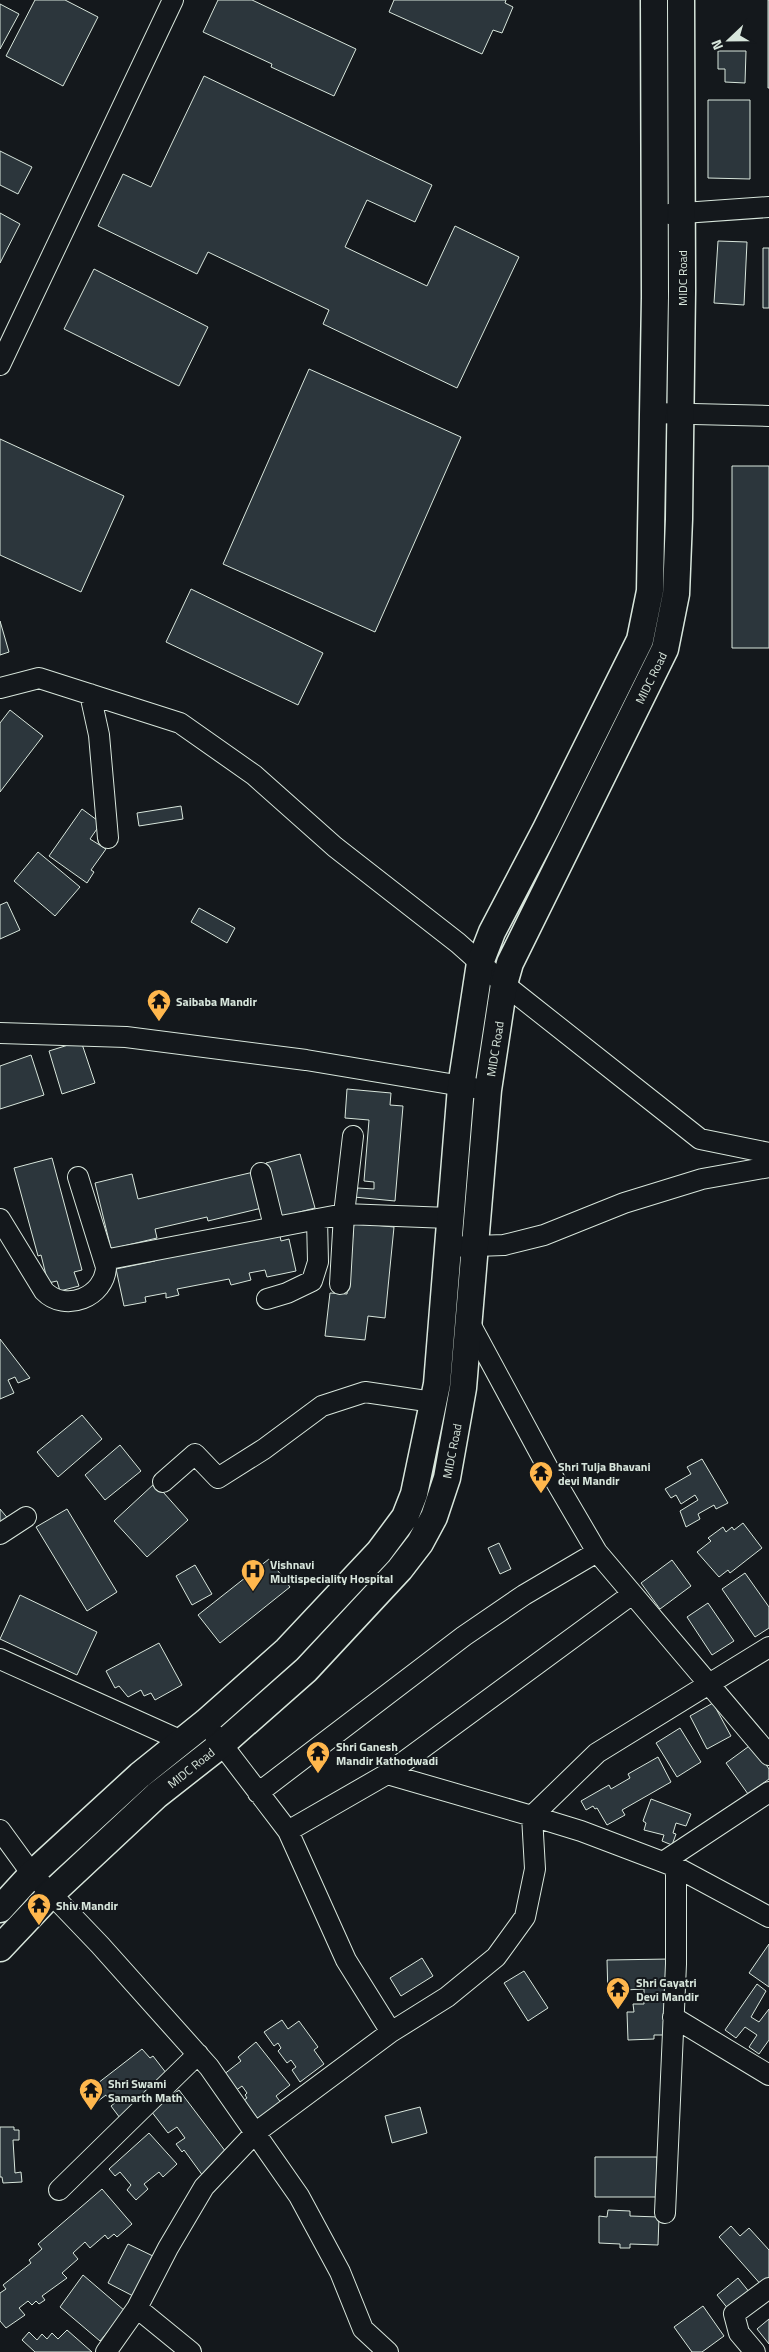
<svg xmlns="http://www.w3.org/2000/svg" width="769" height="2352" font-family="'Titillium Web',sans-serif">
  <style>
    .building { fill: #2c363c; stroke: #d8e6dc }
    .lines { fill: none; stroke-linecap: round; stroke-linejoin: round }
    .minor-casing { stroke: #d8e6dc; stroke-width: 22 }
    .major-casing { stroke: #d8e6dc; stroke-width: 29 }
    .minor { stroke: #14181c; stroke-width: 20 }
    .major { stroke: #14181c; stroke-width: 26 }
    .labels { text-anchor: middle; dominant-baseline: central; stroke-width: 4; stroke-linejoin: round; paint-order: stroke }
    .street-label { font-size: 12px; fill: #d8e6dc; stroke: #14181c }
    .poi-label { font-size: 12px; font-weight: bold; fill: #d8e6dc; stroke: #14181c; text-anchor: start }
  </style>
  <rect width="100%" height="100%" fill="#14181c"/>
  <path class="building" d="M35 0H65L98 17 63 86 6 56Z
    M218 0H252L356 49 334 96 271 67 272 64 203 32Z
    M394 0H506L505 3 513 7 502 33 493 30 482 54 389 12Z
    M768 0H769V88H768Z
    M0 4 19 14 0 49Z
    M718 51H746L745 83 725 82V69H718Z
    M204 76 432 185 415 222 367 200 345 247 427 286 455 226 519 257 457 388 323 324 329 310 208 252 197 274 98 226 123 174 151 187Z
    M708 100H750V179L708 178Z
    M0 151 32 167 18 194 0 185Z
    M0 213 20 224 0 263Z
    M718 241 747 242 744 305 714 303Z
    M763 248H769V308H763Z
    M94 269 208 327 179 386 64 329Z
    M309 369 461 437 375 632 223 564Z
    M0 439 124 496 81 592 0 555Z
    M732 466H769V648H732Z
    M191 589 323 653 298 705 166 642Z
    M0 621 9 652 0 655Z
    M10 710 43 736 0 792V723Z
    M181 806 183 819 139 826 137 813Z
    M82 809 101 823 90 839 106 849 91 870 94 872 87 883 49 856Z
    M38 852 80 887 55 916 14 881Z
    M7 902 20 930 0 939V905Z
    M199 908 235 928 227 943 191 922Z
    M81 1041 95 1083 62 1094 49 1051Z
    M31 1055 44 1095 0 1109V1066Z
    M347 1089 391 1093 390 1105 403 1106 395 1201 354 1197 358 1188 374 1189V1182L364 1181 369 1120 345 1118Z
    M300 1154 315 1208 280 1217 266 1163Z
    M52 1158 82 1270 74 1272 79 1286 60 1291 57 1281 48 1283 41 1255 38 1256 14 1168Z
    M258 1171 266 1207 208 1221 207 1217 155 1229 157 1238 111 1249 95 1183 132 1174 138 1199Z
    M354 1223 394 1227 385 1318 368 1316 365 1340 325 1336 330 1293 347 1294Z
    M279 1231 281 1241 289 1239 296 1271 267 1277 265 1270 249 1273 251 1280 231 1285 229 1279 177 1289 179 1295 166 1298V1293L145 1297 146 1302 124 1306 116 1269 155 1261 154 1256Z
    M0 1339 30 1378 18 1383 15 1377 8 1380 14 1393 0 1399Z
    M82 1415 102 1439 58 1477 37 1452Z
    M120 1445 141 1471 105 1500 85 1475Z
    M702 1459 728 1503 716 1509 714 1505 698 1514 700 1519 686 1527 680 1511 698 1500 695 1495 681 1504 676 1495 671 1498 665 1489 691 1474 687 1467Z
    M155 1483 188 1520 147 1557 114 1521Z
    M0 1509 10 1521 0 1526Z
    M67 1509 117 1592 87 1611 36 1527Z
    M743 1523 762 1548 730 1573 728 1570 719 1577 697 1552 711 1541 708 1538 723 1527 726 1532 732 1527 734 1530Z
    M499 1543 511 1569 500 1574 488 1548Z
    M269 1559 290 1587 220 1643 198 1615Z
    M672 1560 691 1586 660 1609 641 1583Z
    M195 1565 212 1594 192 1605 176 1576Z
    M745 1573 769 1607V1628L755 1637 722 1589Z
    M20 1595 97 1632 77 1675 0 1639Z
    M708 1603 734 1641 712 1655 687 1617Z
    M159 1643 182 1685 155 1700 151 1693 144 1696 141 1690 128 1697 119 1686 115 1688 106 1671Z
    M713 1703 731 1736 707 1749 690 1716Z
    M680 1728 701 1762 677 1777 656 1743Z
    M752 1744 769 1769V1779L748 1794 726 1763Z
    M658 1757 671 1782 622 1810 625 1815 607 1825 597 1808 595 1809 593 1806 586 1810 581 1801 609 1785 611 1789 630 1778 628 1774Z
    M651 1799 691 1814 686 1826 676 1823 673 1833 676 1834 672 1845 662 1841 664 1835 644 1830 646 1823 643 1821Z
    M769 1944V1987L749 1973Z
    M422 1958 433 1976 401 1996 390 1978Z
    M670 1959 671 2035H654V2039L628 2040 627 2012H634L633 2004H644V1989L624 1990V1995L608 1996 607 1960Z
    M524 1971 548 2008 528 2021 504 1983Z
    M757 1984 766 1991 751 2017 759 2022 769 2009V2040L759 2054 749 2047 757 2035 745 2027 736 2038 725 2030Z
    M282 2020 288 2029 299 2021 318 2047 314 2050 324 2064 300 2082 292 2070 296 2067 291 2060 287 2063 278 2051 281 2048 278 2043 274 2046 264 2032Z
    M256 2042 290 2085 276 2096 282 2104 259 2122 243 2101 247 2098 245 2095 247 2093 242 2086 235 2091 223 2075 241 2061 238 2057Z
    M142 2049 150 2058 153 2056 170 2078 141 2102 138 2098 132 2102 135 2106 120 2118 111 2106 116 2102 113 2097 109 2100 106 2095 98 2101 89 2090Z
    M179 2090 229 2156 203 2176 184 2150 182 2152 176 2144 185 2138 177 2127 168 2133 151 2111Z
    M420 2107 427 2133 392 2143 385 2116Z
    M0 2127H14V2130H19V2140H13L15 2173 21 2172 22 2182 3 2183 2 2177H0Z
    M149 2133 177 2164 163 2177 159 2172 144 2184 148 2189 136 2200 127 2190 131 2185 120 2172 115 2176 109 2169Z
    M595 2157H657L656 2197H595Z
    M102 2189 132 2224 117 2237 114 2234 108 2239 105 2235 90 2248 85 2242 73 2253 78 2259 62 2273 67 2278 42 2296 45 2300 39 2304 36 2301 32 2305 28 2301 19 2308 25 2315 6 2328 0 2321V2293L6 2289 3 2285 31 2263 29 2260 42 2249 38 2244Z
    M608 2210 630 2211V2216L659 2217 658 2245 630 2244V2248H620V2244L599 2243V2216L607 2217Z
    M731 2226 740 2236 749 2228 769 2250V2281L763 2287 719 2237Z
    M128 2244 155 2257 135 2297 108 2283Z
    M83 2275 125 2311 100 2341 60 2307Z
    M738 2278 750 2293 729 2310 717 2295Z
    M703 2306 724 2336 702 2352H692L674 2327Z
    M769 2319V2344L757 2329Z
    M67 2330 92 2352H35L22 2340 29 2332 37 2340 42 2334 47 2339 52 2333 58 2339Z"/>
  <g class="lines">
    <g class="minor-casing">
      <path id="minor" d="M669 214 769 207
        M0 365 173 0
        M653 413 769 416
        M0 688 39 678 180 723 254 775 335 847 458 943 504 984 700 1139 769 1153
        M90 694 99 735 108 838
        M0 1033 126 1037 306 1060 474 1088
        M261 1173 274 1226
        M0 1219 44 1291C65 1313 105 1297 106 1267L78 1177
        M447 1247 504 1245 544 1235 624 1203 702 1179 769 1167
        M104 1260 344 1214 449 1218
        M340 1284 344 1214 353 1136
        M267 1299 287 1293 312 1281 318 1262 317 1219
        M468 1320 549 1470 597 1552 769 1755
        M163 1482 195 1454 218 1478 264 1449 322 1406 365 1392 433 1402
        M0 1534 26 1517
        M0 1659 182 1741
        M214 1734 288 1831 346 1960 391 2032 447 1997 496 1957 525 1917 535 1869 532 1816 581 1831 676 1867 769 1917
        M387 1774 631 1595
        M258 1793 464 1636 524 1595 597 1552
        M0 1830 32 1874 100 1945 209 2067 299 2196 340 2272 363 2329 388 2352
        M288 1831 387 1774 532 1816 597 1753 769 1647
        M663 1862 769 1792
        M673 2017 769 2075
        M59 2190 198 2054
        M665 2213 676 1964V1867
        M137 2308 191 2352
        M106 2352 137 2308 168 2248 204 2187 255 2133 391 2032
        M755 2352 739 2333 734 2314 769 2288"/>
    </g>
    <g class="major-casing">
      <path id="major" d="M0 1909 32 1874 140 1775 206 1722 287 1650 379 1552 405 1517 414 1494 437 1384 461 1087 480 963 492 932 546 829 640 640 650 591 655 297 654 0
        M0 1948 51 1894 157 1795 222 1744 306 1670 400 1569 420 1543 434 1517 447 1478 463 1388 488 1090 504 984 510 963 665 649 676 594 679 519 682 291 681 0"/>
    </g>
    <use href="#minor" class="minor"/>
    <use href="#major" class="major"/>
  </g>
  <defs>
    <g id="temple-pin" transform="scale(1.25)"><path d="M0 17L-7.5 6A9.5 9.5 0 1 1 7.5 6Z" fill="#ffb74d" stroke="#14181c"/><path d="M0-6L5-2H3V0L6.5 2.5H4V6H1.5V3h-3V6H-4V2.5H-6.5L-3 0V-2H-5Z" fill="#111"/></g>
    <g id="hospital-pin" transform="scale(1.25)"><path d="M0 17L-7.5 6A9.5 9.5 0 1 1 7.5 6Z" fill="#ffb74d" stroke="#14181c"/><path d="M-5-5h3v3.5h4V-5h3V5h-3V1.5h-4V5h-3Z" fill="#111"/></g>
  </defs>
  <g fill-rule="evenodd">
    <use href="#temple-pin" x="159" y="1001"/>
    <use href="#temple-pin" x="541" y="1473"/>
    <use href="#hospital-pin" x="253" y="1571"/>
    <use href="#temple-pin" x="318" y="1753"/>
    <use href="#temple-pin" x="39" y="1905"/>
    <use href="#temple-pin" x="618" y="1989"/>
    <use href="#temple-pin" x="91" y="2090"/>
  </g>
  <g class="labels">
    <g class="street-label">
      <text transform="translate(682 278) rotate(-90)">MIDC Road</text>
      <text transform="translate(651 678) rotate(-64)">MIDC Road</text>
      <text transform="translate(495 1049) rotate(-81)">MIDC Road</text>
      <text transform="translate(452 1451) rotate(-79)">MIDC Road</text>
      <text transform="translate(191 1768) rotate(-39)">MIDC Road</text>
    </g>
    <g class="poi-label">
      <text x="176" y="1001">Saibaba Mandir</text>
      <text x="558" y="1466">Shri Tulja Bhavani<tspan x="558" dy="14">devi Mandir</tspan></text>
      <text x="270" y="1564">Vishnavi<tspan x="270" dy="14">Multispeciality Hospital</tspan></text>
      <text x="336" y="1746">Shri Ganesh<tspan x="336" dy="14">Mandir Kathodwadi</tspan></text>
      <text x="56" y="1905">Shiv Mandir</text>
      <text x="636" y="1982">Shri Gayatri<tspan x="636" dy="14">Devi Mandir</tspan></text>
      <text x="108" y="2083">Shri Swami<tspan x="108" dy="14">Samarth Math</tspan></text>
    </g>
  </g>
  <g transform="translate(729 40) rotate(248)" stroke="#14181c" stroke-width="4" paint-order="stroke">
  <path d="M0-4L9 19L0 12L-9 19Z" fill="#d8e6dc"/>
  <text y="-8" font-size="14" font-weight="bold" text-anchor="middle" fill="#d8e6dc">N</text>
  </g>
</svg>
